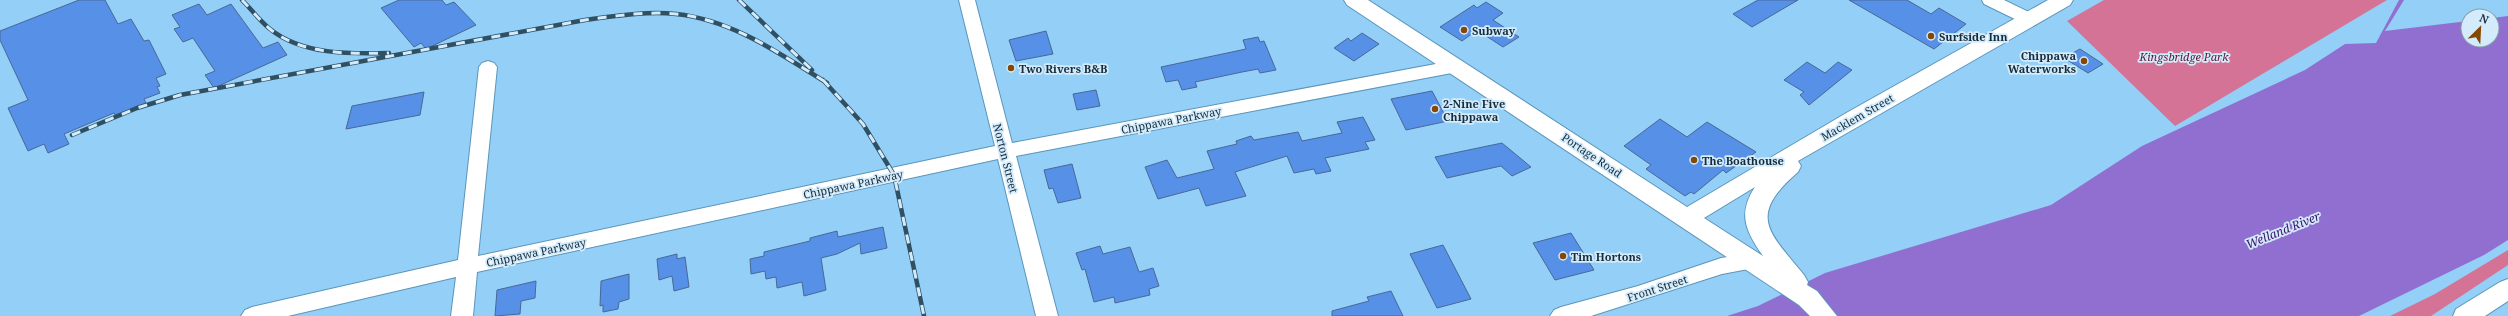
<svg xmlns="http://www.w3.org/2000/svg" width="2508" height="316" font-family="'Noto Serif',serif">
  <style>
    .green { fill: #d47395 }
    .water { fill: #916fd0 }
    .building { fill: #5690e7; stroke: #496897 }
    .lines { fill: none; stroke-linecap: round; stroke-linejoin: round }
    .street-casing { stroke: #5b95ba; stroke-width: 2 }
    .secondary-casing { stroke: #5b95ba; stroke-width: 2 }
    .street { fill: #fff; fill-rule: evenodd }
    .secondary { fill: #fff; fill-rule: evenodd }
    .rail-casing { stroke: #2f4f63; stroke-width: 4.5 }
    .rail { stroke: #d3ebfb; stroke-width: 3; stroke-dasharray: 9; stroke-linecap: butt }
    .poi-dot { fill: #854706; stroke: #d3ebfb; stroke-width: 1.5 }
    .labels { text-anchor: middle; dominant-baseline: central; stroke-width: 3.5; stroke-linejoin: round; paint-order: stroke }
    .poi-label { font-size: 11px; font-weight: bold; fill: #142c3b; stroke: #d3ebfb; text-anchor: start }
    .park-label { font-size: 11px; font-style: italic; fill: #5b1534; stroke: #d3ebfb }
    .street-label { font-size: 11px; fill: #142c3b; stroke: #d3ebfb }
    .water-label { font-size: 12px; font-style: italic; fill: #3c146c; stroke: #d3ebfb }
  </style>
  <rect width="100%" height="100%" fill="#93cff6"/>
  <path class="green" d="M2104 0H2387L2175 126 2067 21Z
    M2508 250V265L2431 316H2390L2435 294Z"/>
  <path class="water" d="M2399 0H2404L2385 31 2468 21V40H2492V18L2508 16V240L2484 255 2359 316H1727L1758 306 1825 273 2051 205 2142 146 2305 70 2345 44 2376 43Z"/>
  <path class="building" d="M79 0H105L118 24 131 19 144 41 149 40 166 74 156 78 160 86 157 87 160 93 144 99 146 103 116 116 114 113 64 134 69 144 48 153 44 144 28 151 8 108 28 100 0 40V31Z
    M399 0H442L446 5 454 2 476 25 426 49 421 43 414 47 381 8Z
    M1758 0H1798L1752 27 1733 14Z
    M1849 0H1907L1931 14 1939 8 1966 24 1934 49Z
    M1486 2 1503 13 1493 20 1519 37 1503 47 1477 30 1462 41 1440 27 1474 5 1477 8Z
    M199 4 207 15 231 4 263 48 278 42 287 55 214 88 205 75 215 71 193 38 183 42 174 29 180 27 172 15Z
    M1046 31 1053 54 1016 61 1009 40Z
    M1362 33 1379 44 1354 61 1334 48 1348 38 1351 41Z
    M1258 37 1260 42 1264 41 1276 70 1260 73 1258 69 1242 72 1195 82 1197 87 1182 90 1178 80 1166 82 1161 67 1246 49 1243 40Z
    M2080 49 2103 64 2088 73 2064 58Z
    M1807 62 1825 73 1838 62 1852 70 1809 105 1800 95 1804 92 1784 80Z
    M1096 90 1100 106 1077 110 1073 94Z
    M1432 91 1448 121 1406 130 1391 99Z
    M424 92 420 115 346 129 352 106Z
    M1363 117 1375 140 1365 142 1369 149 1325 158 1331 171 1316 174 1314 169 1294 173 1287 156 1235 172 1246 196 1206 206 1199 188 1158 199 1145 167 1167 160 1177 178 1214 169 1207 151 1237 144 1236 141 1251 136 1254 140 1298 132 1302 141 1342 133 1337 122Z
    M1660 119 1687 137 1707 122 1756 152 1726 173 1723 170 1694 194 1691 192 1685 196 1646 169 1651 165 1624 146Z
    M1502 143 1531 167 1512 176 1501 166 1447 178 1435 157Z
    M1072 164 1081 198 1058 203 1053 188 1049 189 1044 170Z
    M883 227 887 248 861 254 860 243 837 254 821 258 826 290 804 296 802 282 777 288 776 277 766 279 765 271 751 274 750 259 764 256V252L810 241V238L837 231 838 237Z
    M1571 233 1594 270 1555 280 1533 243Z
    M1443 245 1471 299 1437 308 1410 254Z
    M1100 246 1103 254 1130 247 1139 272 1153 268 1159 286 1149 289 1150 295 1115 303 1114 297 1094 302 1085 269 1082 270 1076 253Z
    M677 254V259L685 257 689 287 674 291 672 276 659 280 657 259Z
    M629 274V299L619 302 618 309 603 312V305L600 306 601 281Z
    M536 281 535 298 521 301 520 314 495 316 497 290Z
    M1391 291 1403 316H1332V311L1369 301 1367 297Z"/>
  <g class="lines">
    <g class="street-casing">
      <path id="street" d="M959 0H975L1012 143 1457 60 1463 62 1466 66 1463 70 1457 72 1016 156 1058 316H1036L998 159 477 272 473 316H451L456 277 288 316H241L245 310 252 307 458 260 479 67 482 63 488 61 494 63 497 67 478 256 995 146Z
        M1982 0H2004L2035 15 2038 19 2035 23H2023L1984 4Z
        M1752 253 1759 255 1762 261 1759 267 1722 274 1591 316H1550L1554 310 1561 307 1638 286 1721 258Z"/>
    </g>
    <g class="secondary-casing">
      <path id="secondary" d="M1344 0H1368L1687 207 1848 112 2048 0H2073L2070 5 1798 161 1801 166 1798 172C1747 216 1768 231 1804 275L1808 282 1807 285 1817 291 1837 316H1810L1799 305 1347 5ZM1755 187C1737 214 1746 232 1763 256L1704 218Z
        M2508 279V301L2485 316H2453L2456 309 2500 282Z"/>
    </g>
    <use href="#street" class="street"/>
    <use href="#secondary" class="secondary"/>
    <g class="rail-casing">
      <path id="rail" d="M242 0C251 9 260 21 270 29 302 55 350 54 389 53
        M739 0 812 70
        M823 80 863 124 894 175 924 316
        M72 135 137 108 180 95 585 20C615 16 646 11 676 14 733 20 780 54 827 83"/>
    </g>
    <use href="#rail" class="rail"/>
  </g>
  <g class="poi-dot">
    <circle cx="1464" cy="30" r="4"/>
    <circle cx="1931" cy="36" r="4"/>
    <circle cx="2084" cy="61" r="4"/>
    <circle cx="1011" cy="68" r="4"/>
    <circle cx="1435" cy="109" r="4"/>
    <circle cx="1694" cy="160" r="4"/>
    <circle cx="1563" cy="256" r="4"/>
  </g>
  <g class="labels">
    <g class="poi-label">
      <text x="1472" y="30">Subway</text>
      <text x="1939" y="36">Surfside Inn</text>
      <text x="2076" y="55" text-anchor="end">Chippawa<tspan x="2076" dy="13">Waterworks</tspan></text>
      <text x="1019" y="68">Two Rivers B&amp;B</text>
      <text x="1443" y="103">2-Nine Five<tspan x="1443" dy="13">Chippawa</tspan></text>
      <text x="1702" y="160">The Boathouse</text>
      <text x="1571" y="256">Tim Hortons</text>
    </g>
    <g class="park-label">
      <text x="2184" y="56">Kingsbridge Park</text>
    </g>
    <g class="street-label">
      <text transform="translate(1857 117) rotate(-30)">Macklem Street</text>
      <text transform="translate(1171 120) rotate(-11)">Chippawa Parkway</text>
      <text transform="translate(1592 155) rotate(34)">Portage Road</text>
      <text transform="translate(1006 158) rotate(76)">Norton Street</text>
      <text transform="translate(853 184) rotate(-12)">Chippawa Parkway</text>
      <text transform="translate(536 252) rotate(-12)">Chippawa Parkway</text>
      <text transform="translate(1657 288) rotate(-18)">Front Street</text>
    </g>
    <g class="water-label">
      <text transform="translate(2283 230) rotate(-22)">Welland River</text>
    </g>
  </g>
  <g transform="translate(2480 28) rotate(24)"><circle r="19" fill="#d3ebfb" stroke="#879fae"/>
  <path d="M0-3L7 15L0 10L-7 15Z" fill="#854706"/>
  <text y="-6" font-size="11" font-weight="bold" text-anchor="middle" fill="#142c3b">N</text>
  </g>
</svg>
